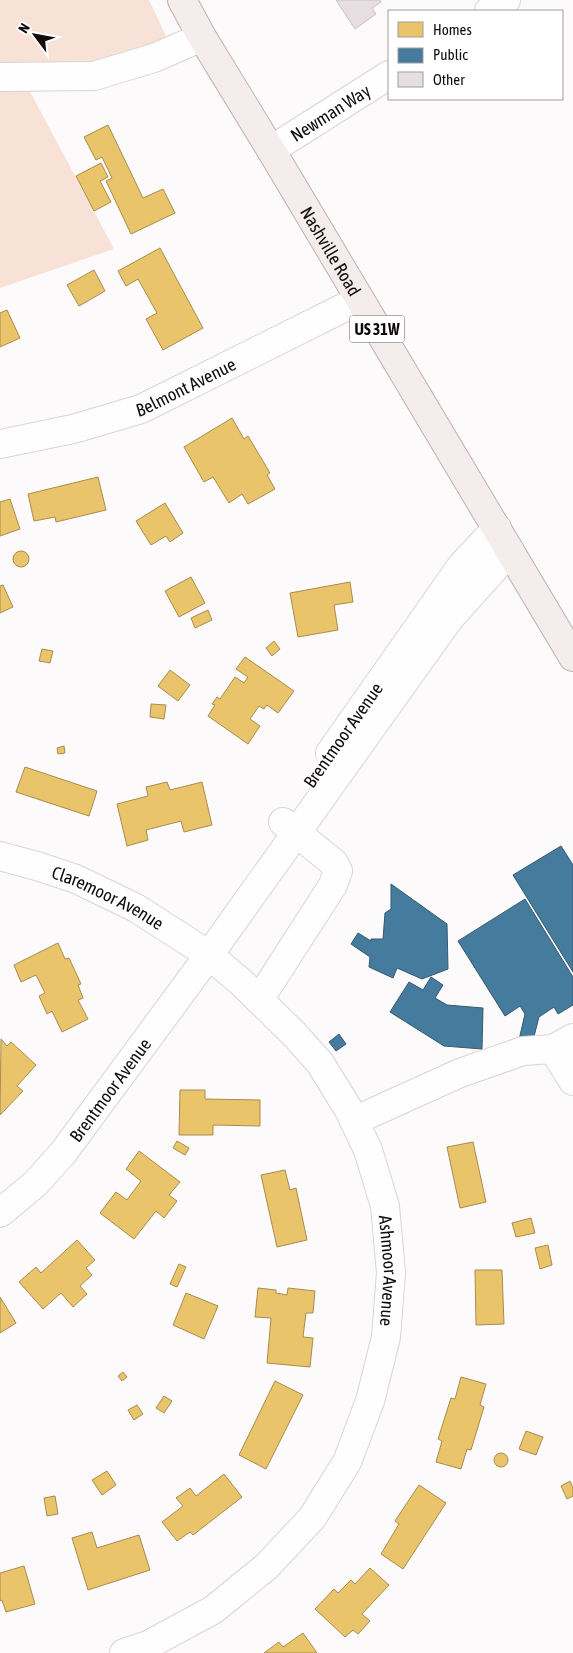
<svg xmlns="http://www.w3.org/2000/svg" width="573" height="1653" font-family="'Asap Condensed',sans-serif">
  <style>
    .green { fill: #f8e2d7 }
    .homes { fill: #e9c46a; stroke: #a88c4e }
    .public { fill: #457b9d; stroke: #355971 }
    .building { fill: #e7dee1; stroke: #c6c2c3 }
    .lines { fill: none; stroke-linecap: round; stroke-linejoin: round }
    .minor-casing { stroke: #d9d4d5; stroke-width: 30 }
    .major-casing { stroke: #beb0af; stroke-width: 30 }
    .minor { stroke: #fffefe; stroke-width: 28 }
    .major { stroke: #f5edec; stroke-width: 28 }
    .labels { text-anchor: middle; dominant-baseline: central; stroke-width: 5; stroke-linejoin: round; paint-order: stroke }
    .shield { fill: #fff; stroke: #585454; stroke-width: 1 }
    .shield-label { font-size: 16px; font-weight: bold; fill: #100a0b }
    .street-label { font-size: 18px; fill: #100a0b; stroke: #fff }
  </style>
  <rect width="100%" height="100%" fill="#fcfafb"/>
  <path class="green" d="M0 0H149L167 38 117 63 0 69Z
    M27 86 114 249 0 288V92Z"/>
  <path class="homes" d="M108 125 143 198 163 189 175 213 131 234 106 181 112 178 102 157 96 160 84 137Z
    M101 163 108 177 100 181 111 202 94 211 76 176Z
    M160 248 203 328 163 350 146 319 157 313 138 279 126 286 118 271Z
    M94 270 105 291 79 306 67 285Z
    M7 310 20 338 0 347V313Z
    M232 418 244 439 248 436 270 473 267 475 275 489 248 504 242 494 229 503 213 477 204 482 184 447Z
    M98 477 106 510 56 522 55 517 34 521 28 494Z
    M10 499 20 529 0 536V502Z
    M165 503 183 533 170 542 166 536 151 545 136 521Z
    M13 559a8 8 0 1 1 16 0a8 8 0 1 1-16 0Z
    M191 577 205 603 179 617 165 591Z
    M350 582 353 602 334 605 338 630 298 637 290 593Z
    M3 585 13 607 0 613V586Z
    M208 610 212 620 195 628 191 618Z
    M274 641 280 649 272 656 266 648Z
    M42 649 53 651 50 663 39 661Z
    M245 657 294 691 278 713 267 705 264 709 259 706 250 719 260 726 248 744 208 716 215 705 212 704 217 697 220 699 235 677 244 683 248 677 236 669Z
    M170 670 190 685 178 701 158 686Z
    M151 704 166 705 164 719 150 717Z
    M64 746 65 753 58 754 57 748Z
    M25 767 97 791 89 816 16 792Z
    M167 782 170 790 202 782 212 825 184 832 181 821 146 830 148 840 127 846 117 804 148 796 146 787Z
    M58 943 65 959 69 958 81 984 78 985 83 998 78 1000 88 1019 62 1032 52 1011 47 1014 39 996 45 993 36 975 21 982 14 965Z
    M1 1039 7 1046 11 1042 36 1065 17 1086 23 1091 0 1115Z
    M180 1090H205V1099L260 1100V1126L213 1125V1135H179Z
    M177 1141 189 1148 185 1155 173 1148Z
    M473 1142 486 1202 460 1208 447 1147Z
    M139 1151 180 1182 169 1195 177 1201 164 1218 156 1211 134 1239 100 1213 116 1192 127 1200 141 1181 126 1169Z
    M285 1170 290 1190 296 1188 307 1240 277 1247 261 1175Z
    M531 1218 535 1233 516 1237 512 1223Z
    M77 1240 95 1260 86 1268 92 1275 80 1286 87 1294 73 1307 61 1293 43 1309 19 1282 36 1267 41 1273Z
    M548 1245 552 1265 540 1269 535 1248Z
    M179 1264 186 1267 177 1287 170 1284Z
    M475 1270H502L504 1324 476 1325Z
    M258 1288 276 1290V1293L287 1295 288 1288 315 1291 313 1313H306L303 1337 313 1338 310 1367 267 1363 271 1318 255 1317Z
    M186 1293 218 1306 204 1339 173 1325Z
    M0 1297 16 1323 0 1333Z
    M123 1372 127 1377 122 1381 118 1376Z
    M461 1377 486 1384 480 1405 484 1407 471 1450 467 1449 461 1469 436 1462 442 1441 438 1439 451 1398 455 1399Z
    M275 1381 303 1395 266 1469 239 1455Z
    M164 1396 172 1401 164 1413 156 1408Z
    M137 1405 143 1414 134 1420 128 1410Z
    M526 1431 543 1437 536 1455 519 1449Z
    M494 1460a7 7 0 1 1 14 0a7 7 0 1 1-14 0Z
    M107 1471 116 1485 102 1495 92 1480Z
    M224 1474 242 1497 193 1535 190 1532 177 1541 162 1522 183 1506 176 1498 190 1488 196 1496Z
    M570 1481 573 1488V1496L567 1499 561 1486Z
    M419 1485 446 1503 403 1569 381 1554 399 1524 395 1521Z
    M55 1496 58 1514 47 1516 44 1498Z
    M92 1532 97 1548 139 1535 150 1570 88 1590 72 1538Z
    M24 1566 35 1604 6 1612 2 1600 0 1601V1573Z
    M370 1568 389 1585 362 1614 370 1621 358 1634 353 1630 345 1637 315 1609 334 1589 338 1593 351 1580 355 1584Z
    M303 1633 317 1653H264L279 1642 283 1647Z"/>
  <path class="public" d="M561 846 573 865V972L513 875Z
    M391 884 447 924 448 969 422 979 397 968 393 978 369 967 370 957 351 944 358 933 371 941V939H383L385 913 391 909Z
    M525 899 573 977V1005L558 1014 554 1007 539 1017 531 1048 518 1044 525 1014 520 1006 505 1016 458 941Z
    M431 977 443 985 435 998 447 1005 483 1008 482 1049 444 1046 390 1012 409 982 423 990Z
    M339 1034 346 1044 336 1051 329 1042Z"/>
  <path class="building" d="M336 0H380L381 2 372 8 376 14 355 29Z"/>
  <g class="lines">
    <g class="minor-casing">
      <g id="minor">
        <path d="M489 11 506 0"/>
        <path d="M0 77 94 76 154 58 202 37"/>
        <path id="s1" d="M271 150 389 75"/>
        <path id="s2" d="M0 444 73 429 141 409 359 300"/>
        <path d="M330 753 462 565 497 528"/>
        <path id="s3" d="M0 856 40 867 76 879 136 908 209 955 242 983 295 1035 320 1063 349 1110 368 1150 385 1206 391 1273 386 1337 370 1401 347 1462 312 1518 267 1566 213 1610 148 1645 124 1653"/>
        <path d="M259 1000 333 885 338 871 334 863 283 822"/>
        <path d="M553 1049 573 1081"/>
        <path d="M354 1121 460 1073 523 1051 553 1049 573 1038"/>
        <path id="s4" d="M0 1213 35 1184 63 1153 209 955 449 619 510 551"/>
      </g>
    </g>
    <g class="major-casing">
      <g id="major">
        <path id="s5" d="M182 0 202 37 271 150 573 657"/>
      </g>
    </g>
    <use href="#minor" class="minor"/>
    <use href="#major" class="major"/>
  </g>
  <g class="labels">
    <rect class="shield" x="349.5" y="315.5" width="55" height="27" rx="4"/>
    <g class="shield-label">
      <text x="377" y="329">US 31W</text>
    </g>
    <g class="street-label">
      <text stroke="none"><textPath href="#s1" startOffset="70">Newman Way</textPath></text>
      <text stroke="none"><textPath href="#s5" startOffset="292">Nashville Road</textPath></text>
      <text stroke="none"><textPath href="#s2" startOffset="195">Belmont Avenue</textPath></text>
      <text transform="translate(343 735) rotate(-55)">Brentmoor Avenue</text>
      <text stroke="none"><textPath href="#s3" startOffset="116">Claremoor Avenue</textPath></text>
      <text stroke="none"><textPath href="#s4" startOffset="166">Brentmoor Avenue</textPath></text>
      <text stroke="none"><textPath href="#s3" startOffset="611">Ashmoor Avenue</textPath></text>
    </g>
  </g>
  <rect x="388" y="10" width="175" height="90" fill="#ffffff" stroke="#9f9d9d"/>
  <rect x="398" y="22" width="25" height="15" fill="#e9c46a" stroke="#9f9d9d"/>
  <text x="433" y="35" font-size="15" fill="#100a0b">Homes</text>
  <rect x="398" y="48" width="25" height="15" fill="#457b9d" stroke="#9f9d9d"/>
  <text x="433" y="60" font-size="15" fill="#100a0b">Public</text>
  <rect x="398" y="72" width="25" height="15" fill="#e7dee1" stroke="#9f9d9d"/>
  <text x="433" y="85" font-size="15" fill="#100a0b">Other</text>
  <g transform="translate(35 35) rotate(302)" stroke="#ffffff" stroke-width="4" paint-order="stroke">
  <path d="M0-4L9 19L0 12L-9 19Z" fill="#100a0b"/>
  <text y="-8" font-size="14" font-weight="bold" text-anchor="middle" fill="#100a0b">N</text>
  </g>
</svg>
